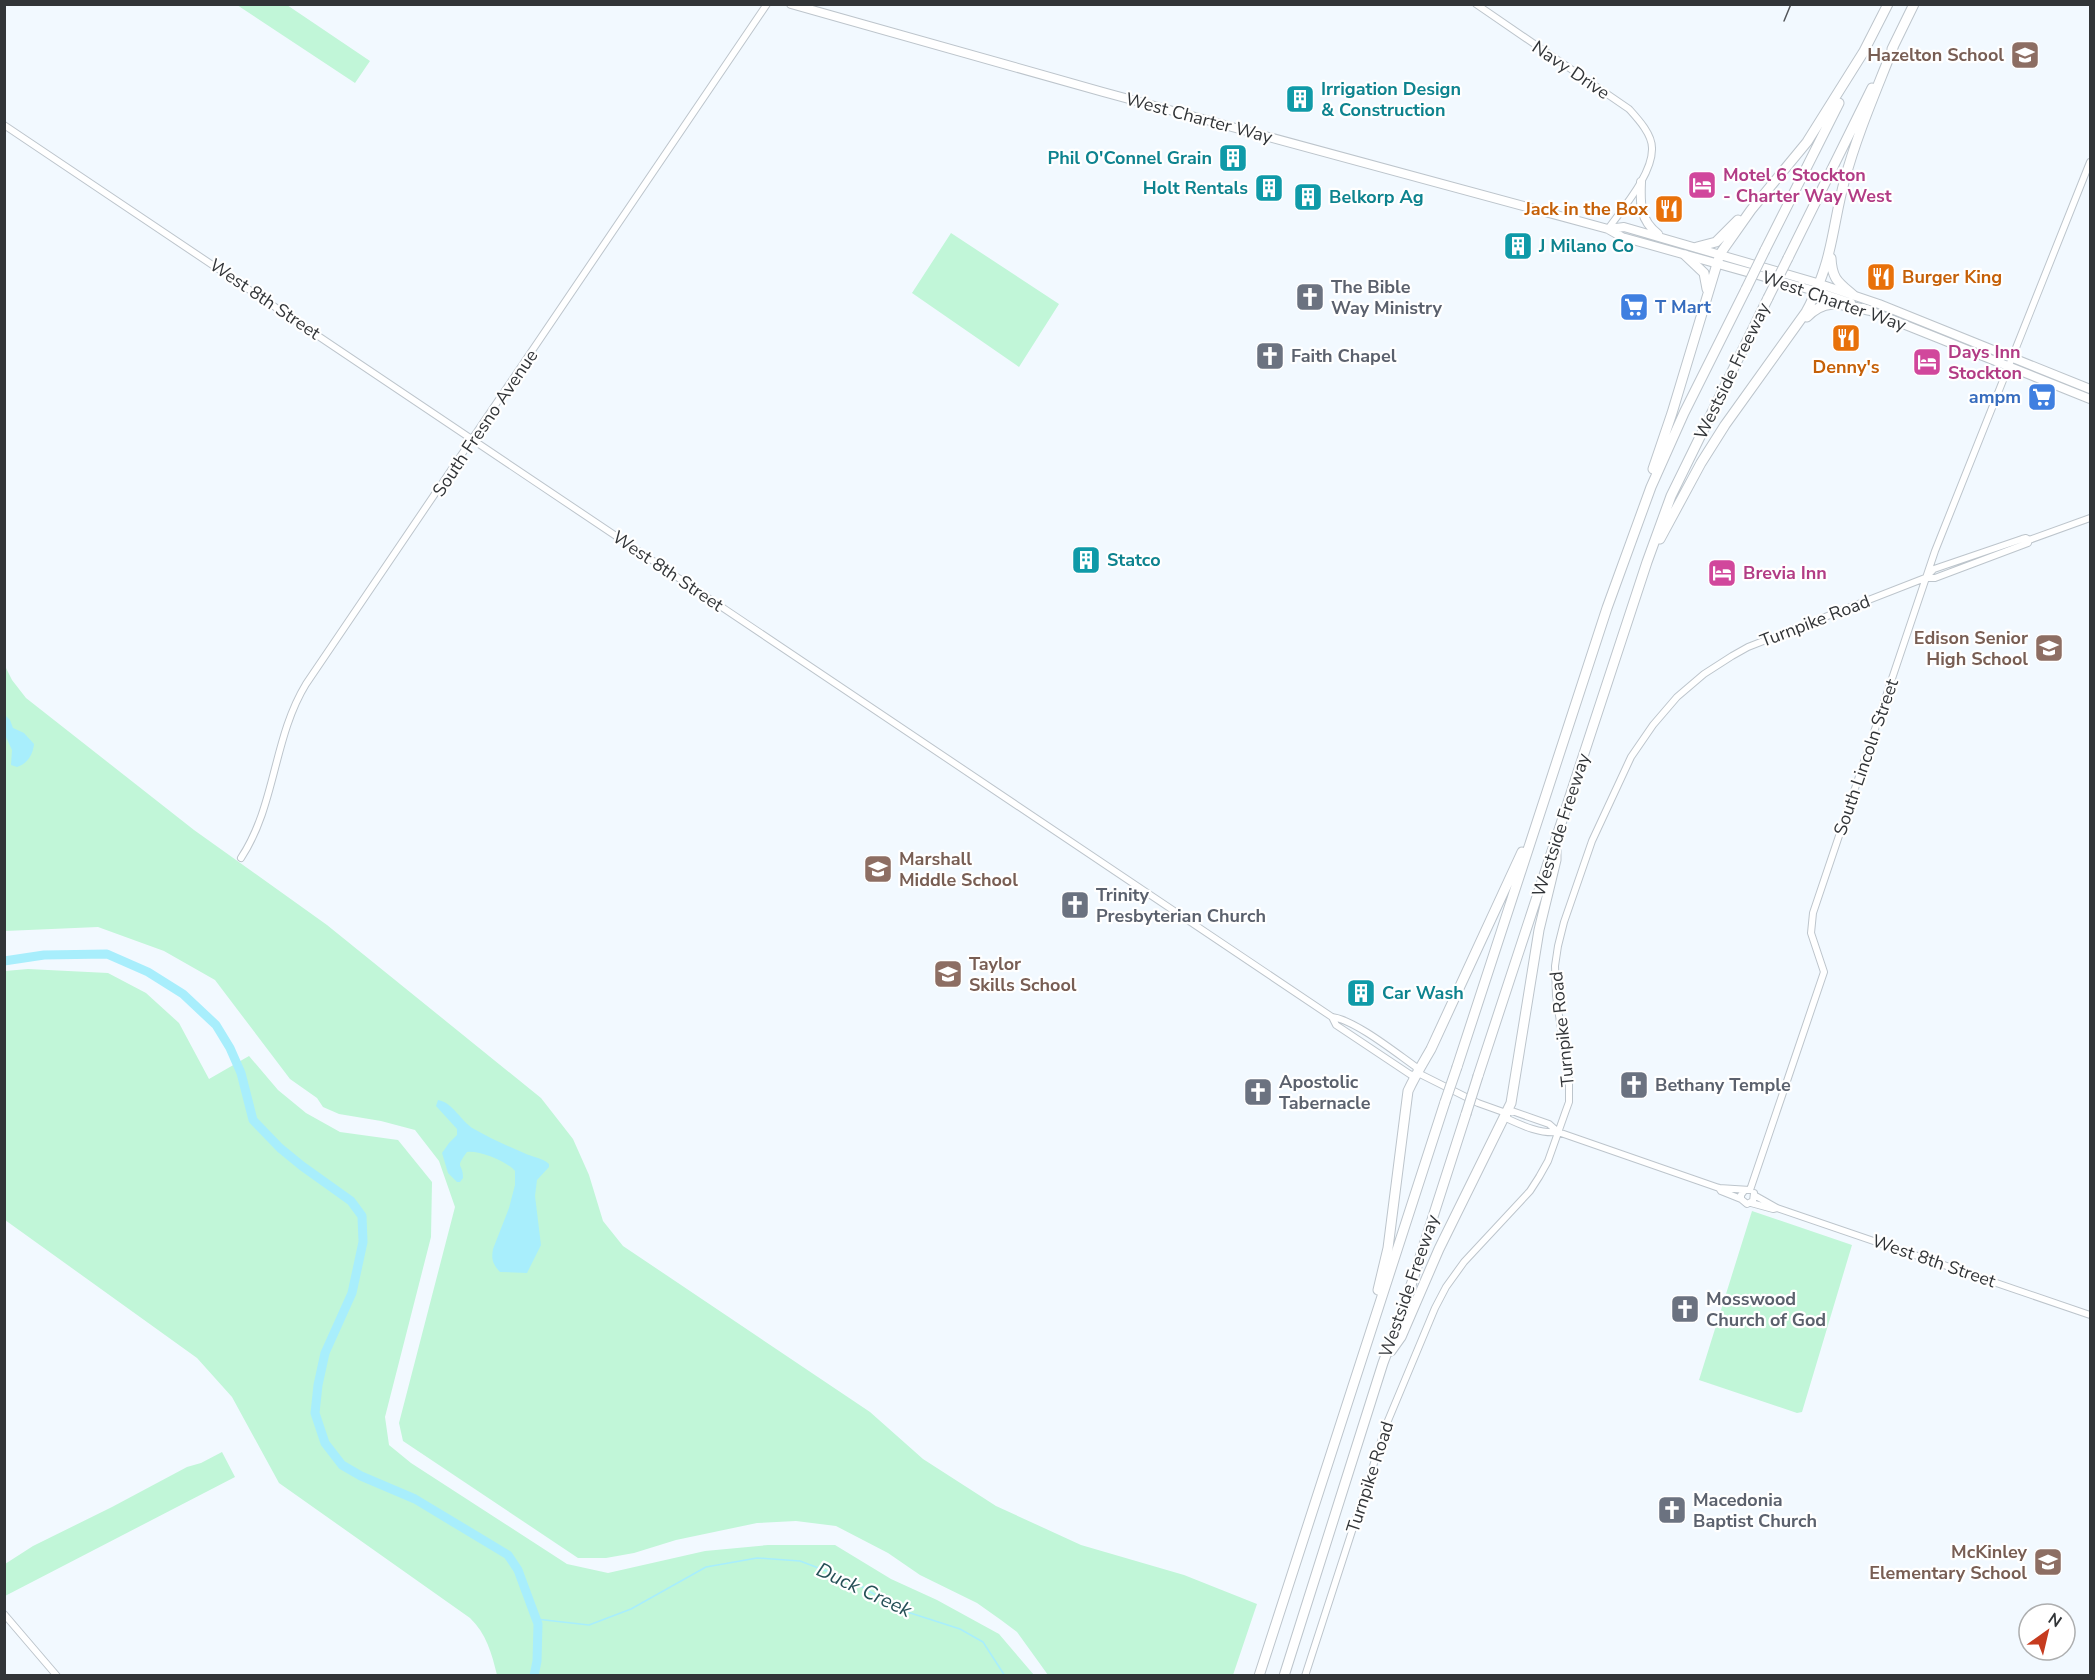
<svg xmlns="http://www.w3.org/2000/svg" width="2095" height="1680" font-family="'Nunito Sans',sans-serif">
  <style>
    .green { fill: #c1f6d8 }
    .water { fill: #a8eefc }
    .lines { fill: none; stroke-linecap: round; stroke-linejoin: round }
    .stream { stroke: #a8eefc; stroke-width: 1.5 }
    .river { stroke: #a8eefc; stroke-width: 9 }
    .tertiary-casing { stroke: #bdc5cc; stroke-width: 8 }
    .primary-casing { stroke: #bdc5cc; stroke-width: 10 }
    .trunk-casing { stroke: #bdc5cc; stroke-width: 10 }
    .motorway-casing { stroke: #bdc5cc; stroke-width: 11 }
    .tertiary { stroke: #fff; stroke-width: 6 }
    .primary { stroke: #fff; stroke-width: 8 }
    .trunk { stroke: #fff; stroke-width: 8 }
    .motorway { stroke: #fff; stroke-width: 9 }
    .rail { stroke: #53565a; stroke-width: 1.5 }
    .motorway-bridge-casing { stroke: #bdc5cc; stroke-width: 11; stroke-linecap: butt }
    .motorway-bridge { stroke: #fff; stroke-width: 9 }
    .labels { text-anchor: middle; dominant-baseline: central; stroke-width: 4.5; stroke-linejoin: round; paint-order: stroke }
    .education-label { font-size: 18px; font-weight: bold; fill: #785e54; stroke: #fff; text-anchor: end }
    .street-label { font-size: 18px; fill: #323538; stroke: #fff }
    .culture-label { font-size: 18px; font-weight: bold; fill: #0d838f; stroke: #fff; text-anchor: start }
    .hotel-label { font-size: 18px; font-weight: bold; fill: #b23c85; stroke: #fff; text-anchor: start }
    .food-label { font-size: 18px; font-weight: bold; fill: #c56008; stroke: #fff; text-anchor: end }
    .worship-label { font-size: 18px; font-weight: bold; fill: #5b616d; stroke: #fff; text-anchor: start }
    .shop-label { font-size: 18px; font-weight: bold; fill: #366cbe; stroke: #fff; text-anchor: start }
    .water-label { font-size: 20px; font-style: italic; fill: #265057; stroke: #fff }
  </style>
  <rect width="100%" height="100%" fill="#f2f9ff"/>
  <path class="green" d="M237 5H287L370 61 355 83Z
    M951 233 1059 304 1019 367 912 293Z
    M4 664 12 680 26 698 194 830 327 925 541 1098 573 1139 589 1175 603 1221 623 1246 870 1412 923 1459 996 1506 1081 1545 1184 1575 1257 1604 1233 1675H1048L1017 1632 1001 1620 977 1603 920 1575 888 1553 836 1526 796 1521 757 1523 676 1540 634 1553 606 1558H578L403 1441 399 1423 455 1207 439 1161 415 1130 381 1121 339 1114 323 1107 317 1098 290 1079 215 980 164 951 98 927 5 931Z
    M28 969 108 973 146 993 179 1023 209 1079 249 1056 278 1090 306 1113 340 1132 398 1140 432 1182 431 1237 385 1417 389 1445 411 1463 567 1564 608 1573 705 1551 768 1545H835L891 1579 937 1600 999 1634 1034 1675H497C492 1654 486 1633 470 1618L279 1483 232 1397 197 1358 5 1220V971Z
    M1752 1211 1852 1245 1802 1412 1797 1413 1699 1380Z
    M222 1452 235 1477 5 1596V1564L33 1546 112 1507 187 1467 201 1463Z"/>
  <path class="water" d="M4 714 10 720 13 728 24 733 34 744C33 755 27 764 17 767L11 765 12 750 5 735Z
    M438 1100C454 1103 460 1121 474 1129 490 1138 507 1146 524 1153 532 1157 543 1158 549 1164V1167L537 1180 535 1196 541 1245 527 1273 500 1272C493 1264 491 1260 493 1249L509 1208 515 1185V1171C508 1162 479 1150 467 1152 454 1170 463 1162 463 1178L460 1182H457L448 1173 442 1153 449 1143 457 1135V1129L436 1106Z"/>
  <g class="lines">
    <path class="stream" d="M536 1619 589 1625 631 1609 706 1567 757 1558 800 1561 853 1581 898 1609 960 1629 983 1642 1005 1676"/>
    <path class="river" d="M4 961 44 955 107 954 148 972 183 994 216 1025 230 1048 241 1073 253 1120 280 1148 302 1166 351 1201 362 1216 363 1242 352 1293 325 1353 318 1385 315 1413 325 1443 342 1465 361 1476 415 1499 508 1555 518 1570 538 1624 537 1661 534 1676"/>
    <g class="tertiary-casing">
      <path id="tertiary" d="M1476 4 1629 109C1638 119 1652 134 1652 148 1653 174 1622 209 1608 229
        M4 125 1332 1017C1355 1020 1396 1053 1416 1067L1418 1073 1478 1103 1506 1113 1512 1111 1549 1124 1558 1132
        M1925 578H1935L2028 543 2029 540 2090 518
        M241 858C276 805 273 738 306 684L767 4
        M1332 1017 1336 1025 1411 1075 1418 1074
        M1506 1113 1508 1119C1523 1126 1541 1134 1558 1132L1719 1188 1750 1190
        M1719 1188 1721 1191 1741 1199
        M1750 1190 1824 972 1811 933 1813 913 1935 551 2090 162
        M1744 1191 1741 1195V1199L1747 1204 1753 1201 1754 1193
        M1754 1195 1777 1208 2090 1315
        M1751 1203 1773 1209 1777 1208
        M4 1614 57 1676
        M1305 1676 1387 1423 1435 1308 1446 1287 1464 1262 1530 1191 1539 1177 1548 1161 1565 1113 1569 1102V1080L1556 996 1555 966 1558 946 1564 922 1592 841 1631 757 1653 725 1677 697 1704 674 1732 656 1748 647 1925 578 1934 569 2022 539 2026 538 2029 540"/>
    </g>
    <g class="primary-casing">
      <path id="primary" d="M1817 283 1879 304 2090 389
        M1815 291 1851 303
        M1863 308 2090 399"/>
    </g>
    <g class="trunk-casing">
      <path id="trunk" d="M791 4 1103 92 1608 229 1622 237 1815 291
        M1641 182C1640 204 1640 220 1658 234
        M1608 229 1624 227 1817 283"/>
    </g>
    <g class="motorway-casing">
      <path id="motorway" d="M1892 49 1914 4
        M1863 53 1888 4
        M1697 247 1716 242 1738 220
        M1765 250 1839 103
        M1685 255 1704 273 1707 289
        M1788 258 1872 88
        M1831 258C1832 279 1838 282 1853 295
        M1807 317C1826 297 1844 305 1868 310
        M1653 469 1672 413 1720 254 1751 210 1807 142 1866 48
        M1660 539 1701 463 1725 425 1806 312C1815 296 1825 270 1829 252 1835 228 1838 203 1845 179 1857 134 1877 89 1894 45
        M1457 1067 1607 608 1651 487 1684 413 1746 289
        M1478 1076 1647 562 1671 496 1768 298
        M1378 1290 1388 1248 1408 1091C1415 1076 1423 1063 1431 1049L1522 852
        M1391 1351 1401 1337 1439 1249 1511 1103 1539 930 1556 860V851
        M1259 1676 1445 1102
        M1284 1676 1383 1363 1404 1307 1466 1114"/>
    </g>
    <use href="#tertiary" class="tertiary"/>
    <use href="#primary" class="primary"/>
    <use href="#trunk" class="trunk"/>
    <use href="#motorway" class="motorway"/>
    <path class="rail" d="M1784 21 1791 4"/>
    <g class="motorway-bridge-casing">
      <path id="motorway-bridge" d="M1746 289 1765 250
        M1768 298 1788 258
        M1445 1102 1457 1067
        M1466 1114 1478 1076"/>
    </g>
    <use href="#motorway-bridge" class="motorway-bridge"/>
  </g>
  <defs>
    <g id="school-square" transform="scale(1.5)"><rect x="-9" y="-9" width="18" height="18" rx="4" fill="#8d6e63" stroke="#fff"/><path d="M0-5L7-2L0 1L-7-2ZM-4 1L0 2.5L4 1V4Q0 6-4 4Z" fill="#fff"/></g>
    <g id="building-square" transform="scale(1.5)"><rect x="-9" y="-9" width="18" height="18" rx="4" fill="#0f9aa8" stroke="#fff"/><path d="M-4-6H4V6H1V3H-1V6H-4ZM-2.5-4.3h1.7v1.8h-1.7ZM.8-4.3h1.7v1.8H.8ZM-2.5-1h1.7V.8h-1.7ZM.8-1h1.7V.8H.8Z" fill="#fff"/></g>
    <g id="hotel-square" transform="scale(1.5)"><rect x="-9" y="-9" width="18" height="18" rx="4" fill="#d1479c" stroke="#fff"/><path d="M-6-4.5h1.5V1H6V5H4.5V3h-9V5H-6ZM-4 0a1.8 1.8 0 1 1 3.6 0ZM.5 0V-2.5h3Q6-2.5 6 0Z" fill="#fff"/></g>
    <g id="restaurant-square" transform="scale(1.5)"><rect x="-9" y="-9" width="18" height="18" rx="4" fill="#e8710a" stroke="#fff"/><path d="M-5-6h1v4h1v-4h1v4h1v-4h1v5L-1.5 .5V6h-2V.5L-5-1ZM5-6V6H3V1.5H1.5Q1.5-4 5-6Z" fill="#fff"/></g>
    <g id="church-square" transform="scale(1.5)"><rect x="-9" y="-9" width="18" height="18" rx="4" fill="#6b7280" stroke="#fff"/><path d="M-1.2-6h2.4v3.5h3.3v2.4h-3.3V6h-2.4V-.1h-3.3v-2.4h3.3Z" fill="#fff"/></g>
    <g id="supermarket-square" transform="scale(1.5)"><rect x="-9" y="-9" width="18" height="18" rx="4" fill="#3f7fe0" stroke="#fff"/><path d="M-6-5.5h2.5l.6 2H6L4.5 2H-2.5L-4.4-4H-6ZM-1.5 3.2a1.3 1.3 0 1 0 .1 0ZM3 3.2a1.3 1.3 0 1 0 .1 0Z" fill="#fff"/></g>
  </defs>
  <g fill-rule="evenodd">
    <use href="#school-square" x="2025" y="55"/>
    <use href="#building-square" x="1300" y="99"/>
    <use href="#building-square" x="1233" y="158"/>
    <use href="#hotel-square" x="1702" y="185"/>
    <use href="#building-square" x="1269" y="188"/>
    <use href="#building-square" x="1308" y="197"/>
    <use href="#restaurant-square" x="1669" y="209"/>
    <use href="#building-square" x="1518" y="246"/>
    <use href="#restaurant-square" x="1881" y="277"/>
    <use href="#church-square" x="1310" y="297"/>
    <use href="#supermarket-square" x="1634" y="307"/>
    <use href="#restaurant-square" x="1846" y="338"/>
    <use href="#church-square" x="1270" y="356"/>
    <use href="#hotel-square" x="1927" y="362"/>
    <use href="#supermarket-square" x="2042" y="397"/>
    <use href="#building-square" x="1086" y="560"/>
    <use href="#hotel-square" x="1722" y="573"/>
    <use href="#school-square" x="2049" y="648"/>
    <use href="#school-square" x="878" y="869"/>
    <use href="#church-square" x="1075" y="905"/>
    <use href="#school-square" x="948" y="974"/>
    <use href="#building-square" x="1361" y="993"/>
    <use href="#church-square" x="1634" y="1085"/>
    <use href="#church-square" x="1258" y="1092"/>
    <use href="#church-square" x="1685" y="1309"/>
    <use href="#church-square" x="1672" y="1510"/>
    <use href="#school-square" x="2048" y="1562"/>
  </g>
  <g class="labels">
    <g class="education-label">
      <text x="2004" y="55">Hazelton School</text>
      <text x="2028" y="638">Edison Senior<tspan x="2028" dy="21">High School</tspan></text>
      <text x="899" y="859" text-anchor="start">Marshall<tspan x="899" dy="21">Middle School</tspan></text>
      <text x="969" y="964" text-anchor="start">Taylor<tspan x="969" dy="21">Skills School</tspan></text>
      <text x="2027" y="1552">McKinley<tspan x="2027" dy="21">Elementary School</tspan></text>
    </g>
    <g class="street-label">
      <text transform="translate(1571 70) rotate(34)">Navy Drive</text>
      <text transform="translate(1199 118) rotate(15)">West Charter Way</text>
      <text transform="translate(265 299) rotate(34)">West 8th Street</text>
      <text transform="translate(1834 301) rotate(19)">West Charter Way</text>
      <text transform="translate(1732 371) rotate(-64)">Westside Freeway</text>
      <text transform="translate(485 423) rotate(-56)">South Fresno Avenue</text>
      <text transform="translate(668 571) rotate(34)">West 8th Street</text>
      <text transform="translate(1815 621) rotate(-21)">Turnpike Road</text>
      <text transform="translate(1866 757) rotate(-71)">South Lincoln Street</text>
      <text transform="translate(1561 825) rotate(-72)">Westside Freeway</text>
      <text transform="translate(1562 1029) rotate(-96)">Turnpike Road</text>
      <text transform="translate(1934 1261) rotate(19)">West 8th Street</text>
      <text transform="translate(1409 1286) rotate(-71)">Westside Freeway</text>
      <text transform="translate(1370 1477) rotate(-72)">Turnpike Road</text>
    </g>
    <g class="culture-label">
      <text x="1321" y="89">Irrigation Design<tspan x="1321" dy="21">&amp; Construction</tspan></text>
      <text x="1212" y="158" text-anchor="end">Phil O'Connel Grain</text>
      <text x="1248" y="188" text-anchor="end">Holt Rentals</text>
      <text x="1329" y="197">Belkorp Ag</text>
      <text x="1539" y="246">J Milano Co</text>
      <text x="1107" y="560">Statco</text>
      <text x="1382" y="993">Car Wash</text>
    </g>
    <g class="hotel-label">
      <text x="1723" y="175">Motel 6 Stockton<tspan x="1723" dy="21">- Charter Way West</tspan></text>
      <text x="1948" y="352">Days Inn<tspan x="1948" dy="21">Stockton</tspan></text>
      <text x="1743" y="573">Brevia Inn</text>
    </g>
    <g class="food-label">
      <text x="1648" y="209">Jack in the Box</text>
      <text x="1902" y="277" text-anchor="start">Burger King</text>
      <text x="1846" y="367" text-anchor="middle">Denny's</text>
    </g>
    <g class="worship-label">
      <text x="1331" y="287">The Bible<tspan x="1331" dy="21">Way Ministry</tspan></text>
      <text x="1291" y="356">Faith Chapel</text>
      <text x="1096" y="895">Trinity<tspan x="1096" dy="21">Presbyterian Church</tspan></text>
      <text x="1279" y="1082">Apostolic<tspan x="1279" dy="21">Tabernacle</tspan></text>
      <text x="1655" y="1085">Bethany Temple</text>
      <text x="1706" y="1299">Mosswood<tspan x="1706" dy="21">Church of God</tspan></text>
      <text x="1693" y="1500">Macedonia<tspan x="1693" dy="21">Baptist Church</tspan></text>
    </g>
    <g class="shop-label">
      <text x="1655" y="307">T Mart</text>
      <text x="2021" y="397" text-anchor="end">ampm</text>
    </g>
    <g class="water-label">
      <text transform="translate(864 1590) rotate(25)">Duck Creek</text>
    </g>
  </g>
  <rect width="2095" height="1680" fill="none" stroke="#323538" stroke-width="12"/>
  <g transform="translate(2047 1632) rotate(34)"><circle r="28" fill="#ffffff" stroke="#adaeaf" stroke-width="1.5"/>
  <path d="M0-4.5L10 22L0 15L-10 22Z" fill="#c63b1f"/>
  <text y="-9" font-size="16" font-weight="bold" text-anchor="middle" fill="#323538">N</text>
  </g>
</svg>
